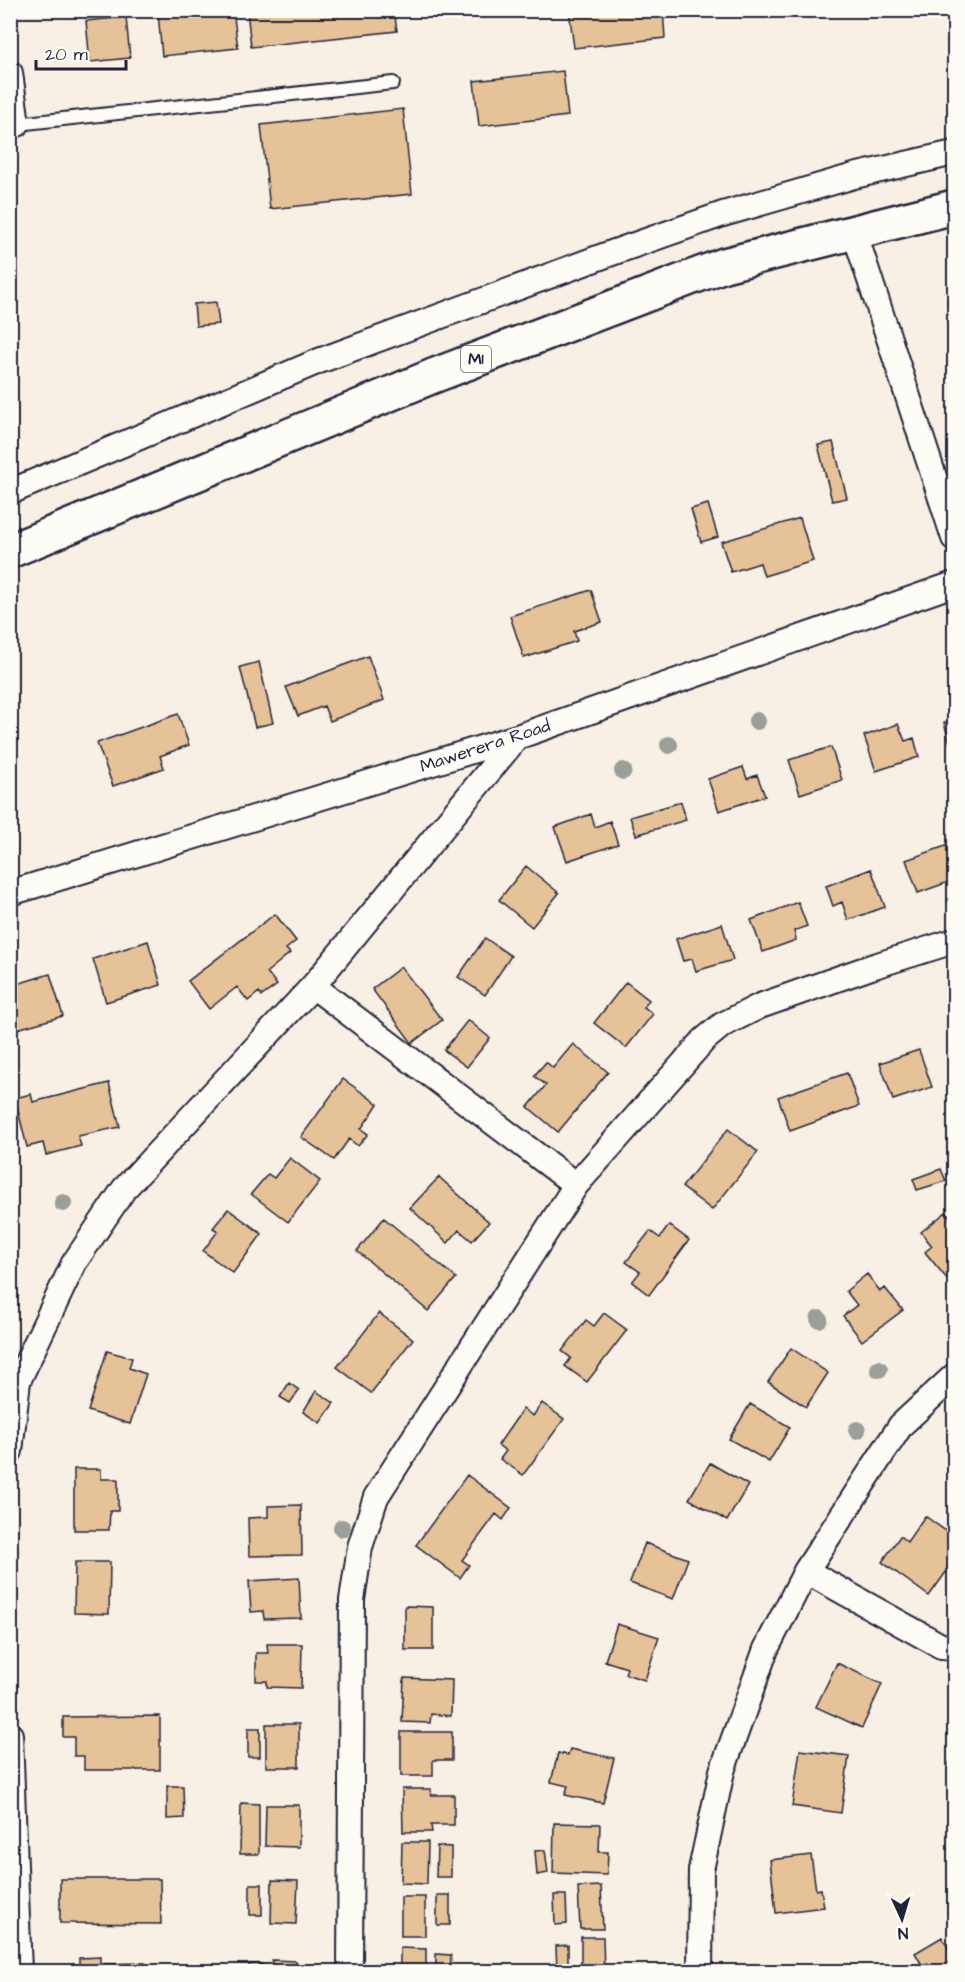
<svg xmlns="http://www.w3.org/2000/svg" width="965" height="1982" font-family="'Architects Daughter',sans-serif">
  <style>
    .building { fill: #e5c297; stroke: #22223b; stroke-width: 1.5 }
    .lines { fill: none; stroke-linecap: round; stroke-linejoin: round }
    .service-casing { stroke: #22223b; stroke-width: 16 }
    .minor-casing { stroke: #22223b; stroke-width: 28 }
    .trunk-casing { stroke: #22223b; stroke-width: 38 }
    .service { stroke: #fdfcf7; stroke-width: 12 }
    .minor { stroke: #fdfcf7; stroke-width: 24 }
    .trunk { stroke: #fdfcf7; stroke-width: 33 }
    .tree { fill: #9a9f99 }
    .labels { text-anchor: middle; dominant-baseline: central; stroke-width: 5; stroke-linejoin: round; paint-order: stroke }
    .shield { fill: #fdfcf7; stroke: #646373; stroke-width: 1.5 }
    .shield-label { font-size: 16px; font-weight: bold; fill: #22223b }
    .street-label { font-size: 18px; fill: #22223b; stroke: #fdfcf7 }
  </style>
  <rect width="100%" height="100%" fill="#f8f0e4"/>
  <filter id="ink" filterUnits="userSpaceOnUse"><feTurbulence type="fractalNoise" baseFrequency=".0167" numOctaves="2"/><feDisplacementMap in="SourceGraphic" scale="12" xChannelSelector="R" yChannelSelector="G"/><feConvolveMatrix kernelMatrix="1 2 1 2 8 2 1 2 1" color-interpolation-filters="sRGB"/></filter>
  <g filter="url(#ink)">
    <path class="building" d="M184 10H233L238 48 162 56 158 13Z
      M247 10H394L397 31 251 47Z
      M569 10H663L665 38 574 48Z
      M126 17 130 58 90 62 86 21Z
      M563 71 568 116 479 126 474 81Z
      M403 109 412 194 270 209 261 125Z
      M216 302 219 324 196 326 194 304Z
      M833 442 847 498 832 501 818 445Z
      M708 504 718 537 701 542 691 509Z
      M800 518 813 561 764 576 760 563 731 572 721 542Z
      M591 590 602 622 574 631 577 641 524 658 510 616Z
      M368 656 384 700 330 721 324 706 298 716 286 687Z
      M259 662 273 723 255 727 240 667Z
      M954 706V749L952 750 944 723 954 720 950 708Z
      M178 714 189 745 160 756 164 768 113 786 97 743Z
      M898 724 905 741 914 738 919 757 876 771 864 736Z
      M831 747 842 780 800 794 789 760Z
      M743 767 747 779 757 775 765 796 719 811 708 779Z
      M681 802 686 820 636 835 630 817Z
      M591 814 595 827 610 821 618 844 567 861 555 827Z
      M954 843V880L918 893 906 860Z
      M526 866 559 893 532 927 499 900Z
      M871 869 885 907 848 920 842 902 833 906 826 886Z
      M798 902 807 926 794 931 796 940 763 952 751 920Z
      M275 914 296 941 286 949 290 953 267 972 277 985 262 996 259 992 248 1001 237 987 209 1009 188 981Z
      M722 924 733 960 696 971 692 959 683 961 676 939Z
      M485 938 511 956 485 995 458 977Z
      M148 941 161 985 106 1002 93 959Z
      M401 967 442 1020 412 1043 372 989Z
      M50 974 63 1016 10 1031V986Z
      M626 982 649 1000 644 1007 653 1014 626 1048 594 1023Z
      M468 1020 490 1038 467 1067 444 1050Z
      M573 1044 608 1072 558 1132 528 1107 546 1085 534 1076 546 1062 553 1068Z
      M919 1050 932 1087 893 1100 880 1063Z
      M847 1073 859 1106 790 1131 778 1097Z
      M343 1079 378 1104 361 1129 368 1134 358 1146 349 1139 334 1160 301 1137Z
      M109 1083 120 1127 78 1136 81 1146 46 1155 43 1143 27 1147 15 1098 31 1094 33 1102Z
      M728 1129 758 1152 712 1210 682 1187Z
      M290 1158 320 1181 288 1222 251 1194 268 1174 274 1178Z
      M941 1169 946 1181 917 1190 913 1179Z
      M439 1177 489 1222 472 1241 459 1230 448 1243 410 1208Z
      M228 1209 262 1234 233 1273 203 1251 218 1231 213 1228Z
      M946 1212 953 1221 954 1220V1273L947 1279 925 1252 932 1246 921 1232Z
      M384 1218 456 1278 428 1311 357 1251Z
      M669 1225 689 1240 649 1295 632 1282 640 1272 626 1262 650 1231 660 1238Z
      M867 1274 880 1291 885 1288 903 1310 862 1341 843 1316 857 1305 846 1291Z
      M379 1313 413 1339 371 1393 337 1367Z
      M604 1313 627 1330 587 1382 565 1366 571 1358 562 1351 586 1320 594 1326Z
      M791 1348 828 1373 806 1407 768 1382Z
      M107 1351 132 1358 129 1368 146 1374 130 1424 88 1411Z
      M289 1383 299 1390 290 1403 280 1397Z
      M316 1391 334 1403 320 1423 303 1412Z
      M542 1403 564 1419 523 1475 500 1459 506 1451 498 1445 523 1409 533 1416Z
      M750 1404 790 1427 769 1462 729 1439Z
      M710 1463 748 1485 727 1521 689 1499Z
      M74 1469H101V1479H118V1511H110L109 1530H74Z
      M467 1475 511 1508 503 1520 496 1514 462 1560 469 1565 460 1578 416 1545Z
      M301 1505 302 1555 249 1556 248 1518 268 1517V1506Z
      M925 1516 954 1537V1561L929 1596 882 1562 900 1536 907 1542Z
      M645 1543 688 1559 673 1599 630 1583Z
      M75 1562H110L109 1614 74 1613Z
      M299 1578 301 1618 264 1619 263 1611 251 1612 249 1581Z
      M405 1606 433 1607V1650H405Z
      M617 1624 659 1637 645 1680 625 1674 627 1668 605 1661Z
      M267 1644H302L301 1688 267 1687V1681H256V1653H268Z
      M837 1663 882 1684 862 1728 816 1707Z
      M404 1678 452 1680 451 1716 431 1714 430 1723 402 1722Z
      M160 1716V1770H84V1756H74V1737H63V1717Z
      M266 1724H299V1767H266Z
      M248 1728H260V1757H248Z
      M401 1732H452V1760H433V1776H401Z
      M570 1749 614 1758 603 1803 565 1795 568 1786 551 1782 558 1753 568 1755Z
      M800 1750 849 1756 841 1813 792 1806Z
      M954 1762V1804L949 1763Z
      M167 1786H183L184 1818 167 1819Z
      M402 1789H431V1795H454V1825H431L432 1832H403Z
      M241 1803 259 1804V1854H240Z
      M266 1805H299V1847L265 1846Z
      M554 1823 600 1824 599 1852H608L607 1875 553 1873Z
      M402 1842H428L427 1884 401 1883Z
      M437 1846 451 1847V1877H436Z
      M545 1850 548 1873 537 1875 535 1851Z
      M811 1855 816 1890 821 1889 824 1907 776 1913 770 1860Z
      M60 1879H160L161 1924 60 1923Z
      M272 1880 298 1881 296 1924 271 1923Z
      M250 1884H262V1915H250Z
      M601 1886 603 1929H580L578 1887Z
      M437 1895H450V1925H437Z
      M554 1895H566L567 1924 555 1925Z
      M401 1897H425V1936H401Z
      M581 1937H603L604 1972H581Z
      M942 1937 954 1958V1972H926L915 1953Z
      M568 1945V1972H557L556 1946Z
      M400 1948 426 1949V1972H400Z
      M436 1954 451 1955 450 1972H436Z
      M100 1957V1964L145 1963V1972H66V1967H79V1958Z
      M272 1960 296 1961V1972H272Z
      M249 1964H262L261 1972H249Z
      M821 1968 848 1970V1972H821Z"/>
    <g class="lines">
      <g class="service-casing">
        <path id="service" d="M17 124 393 83"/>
      </g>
      <g class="minor-casing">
        <path id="minor" d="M10 73 17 124 10 125
          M854 231 954 538
          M10 492 319 361 606 255 723 214 854 176 954 153
          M10 893 517 737 954 584
          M313 986 576 1185
          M10 1451 18 1381 74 1263 124 1189 313 986 517 737
          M806 1571 941 1646 954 1647
          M10 1735 19 1972
          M350 1972 352 1600 360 1547 376 1497 576 1185 704 1040 722 1025 760 1006 871 967 954 941
          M700 1972 701 1870 722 1771 766 1649 806 1571 901 1425 954 1376"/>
      </g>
      <g class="trunk-casing">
        <path id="trunk" d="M10 551 433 376 724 265 954 207"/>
      </g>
      <use href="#service" class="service"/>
      <use href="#minor" class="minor"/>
      <use href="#trunk" class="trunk"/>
    </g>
    <g class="tree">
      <circle cx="757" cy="721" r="9"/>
      <circle cx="669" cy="745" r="9"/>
      <circle cx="623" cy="771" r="9"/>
      <circle cx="63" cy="1203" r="9"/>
      <circle cx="819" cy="1319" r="9"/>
      <circle cx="879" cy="1369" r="9"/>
      <circle cx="857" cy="1430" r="9"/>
      <circle cx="342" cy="1528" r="9"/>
    </g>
  </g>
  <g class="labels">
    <rect class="shield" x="461" y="346" width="30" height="26" rx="4.5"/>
    <g class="shield-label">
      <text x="476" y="359">M1</text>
    </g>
    <g class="street-label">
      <text transform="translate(485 746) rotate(-18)">Mawerera Road</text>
    </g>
  </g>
  <rect width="965" height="1982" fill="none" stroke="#fdfcf7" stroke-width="36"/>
  <rect x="18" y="18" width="929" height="1946" fill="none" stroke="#22223b" stroke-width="2" filter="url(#ink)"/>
  <g transform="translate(902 1919) rotate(176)" stroke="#fdfcf7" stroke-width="4.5" paint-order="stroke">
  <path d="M0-4.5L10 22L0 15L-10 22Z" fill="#22223b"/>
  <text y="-9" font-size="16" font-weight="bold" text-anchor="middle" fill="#22223b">N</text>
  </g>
  <path d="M36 60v9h90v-9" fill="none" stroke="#22223b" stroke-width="3"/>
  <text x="45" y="60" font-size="18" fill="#22223b" stroke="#fdfcf7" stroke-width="4.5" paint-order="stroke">20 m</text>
</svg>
